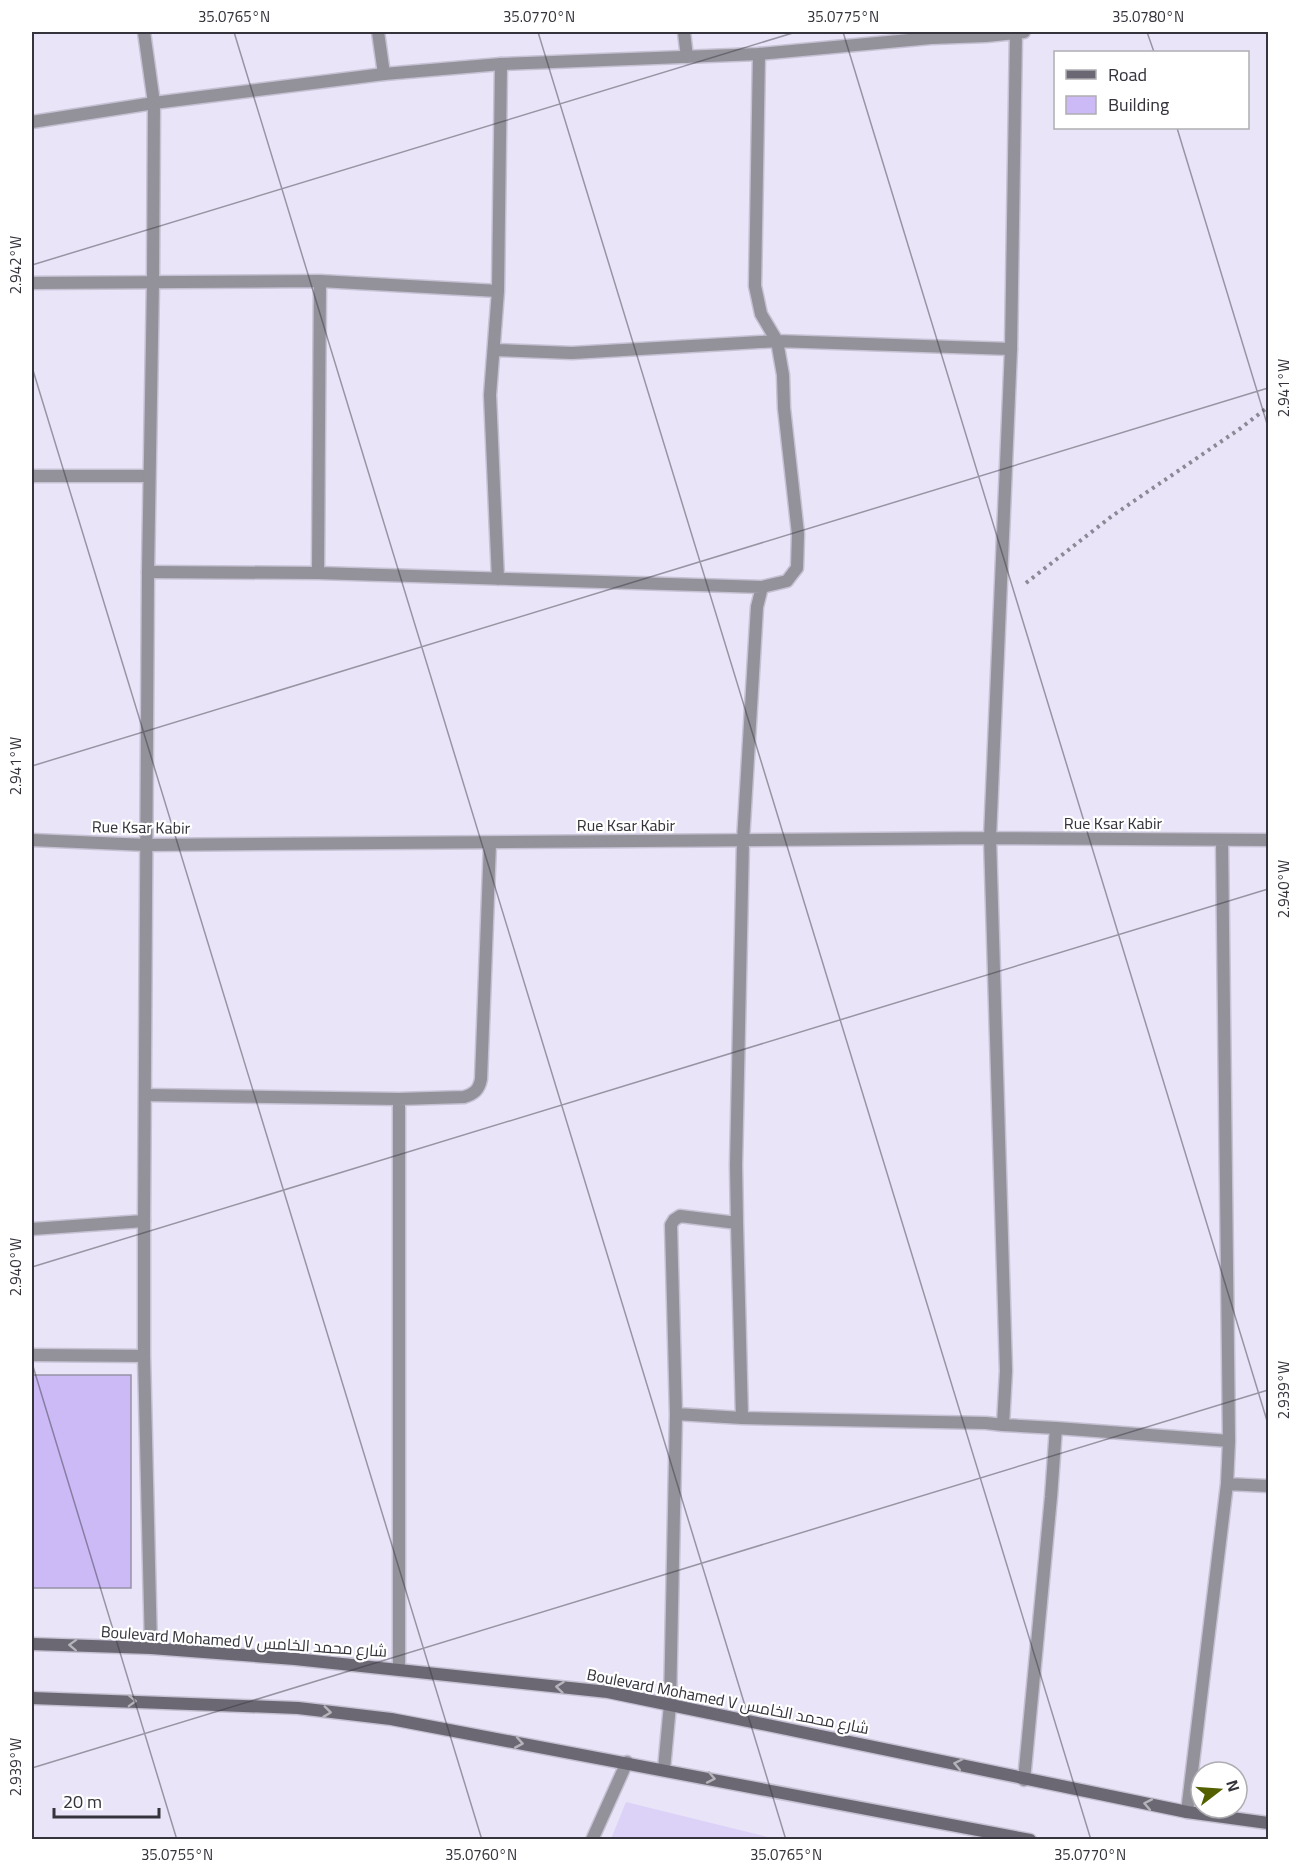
<svg xmlns="http://www.w3.org/2000/svg" width="1300" height="1871" font-family="Georgia,Cairo,serif">
  <style>
    .green { fill: #dcd1f7 }
    .building { fill: #ccbaf7; stroke: #9792a6; stroke-width: 1.5 }
    .lines { fill: none; stroke-linecap: round; stroke-linejoin: round }
    .lane-casing { stroke: #c6c1d3; stroke-width: 15 }
    .street-casing { stroke: #c6c1d3; stroke-width: 15 }
    .secondary-casing { stroke: #c6c1d3; stroke-width: 15 }
    .path { stroke: #8c8896; stroke-width: 4; stroke-dasharray: 3 4.5; stroke-linecap: butt }
    .lane { stroke: #93919a; stroke-width: 12 }
    .street { stroke: #93919a; stroke-width: 12 }
    .secondary { stroke: #6b6874; stroke-width: 12 }
    .oneway { stroke: #b5b4ba }
    .ticks { fill: none; stroke: #35333b; stroke-width: 1.5; stroke-opacity: 0.45 }
    .labels { text-anchor: middle; dominant-baseline: central; stroke-width: 4.5; stroke-linejoin: round; paint-order: stroke }
    .street-label { font-size: 16px; fill: #35333b; stroke: #fff }
    .neatline { fill: none; stroke: #35333b; stroke-width: 2 }
    .ticks-label { font-size: 15px; text-anchor: middle; fill: #35333b }
  </style>
  <rect width="100%" height="100%" fill="#eae4f9"/>
  <path class="green" d="M626 1802 776 1839H611Z"/>
  <path class="building" d="M32 1375H131V1588H32Z"/>
  <g class="lines">
    <g class="lane-casing">
      <path id="lane" d="M144 32 154 103
        M378 32 384 74
        M684 32 687 57
        M32 283 320 281 498 291
        M494 350 572 353 777 341 1011 349
        M32 476H149
        M148 572 318 573 762 587
        M318 573 320 281
        M498 579 490 395 498 291 501 64
        M743 841 757 607 762 587 787 581 793 573 797 568 798 534 784 408 783 375 777 341 761 314 755 286 759 54
        M146 1095 399 1099 464 1097C474 1094 479 1090 481 1079L490 843
        M399 1099V1670
        M32 1229 144 1221"/>
    </g>
    <g class="street-casing">
      <path id="street" d="M32 122 154 103 384 74 501 64 759 54 931 38 986 36 1024 32
        M32 840 147 845 990 838 1268 840
        M737 1223 742 1418
        M32 1355 144 1356
        M676 1414 742 1418 986 1423 1003 1425 1006 1371 990 838 1011 349 1016 33
        M1003 1425 1056 1428 1051 1497 1024 1780
        M1056 1428 1229 1441
        M1227 1484 1268 1486
        M151 1648 144 1356V1221L148 572 153 282 154 103
        M664 1769 670 1705 676 1414 671 1225 674 1220 680 1216 737 1223 736 1165 743 841
        M1187 1812 1227 1484 1229 1441 1222 840
        M592 1840 627 1762"/>
    </g>
    <g class="secondary-casing">
      <path id="secondary" d="M32 1644 151 1648 295 1659 608 1692 1187 1812 1268 1823
        M32 1698 298 1708 391 1719 1030 1840"/>
    </g>
    <path class="path" d="M1026 583 1112 516 1241 428 1268 407"/>
    <use href="#lane" class="lane"/>
    <use href="#street" class="street"/>
    <use href="#secondary" class="secondary"/>
  </g>
  <defs><path id="oneway-chevron" d="M-2-3.5L2.5 0L-2 3.5" fill="none" stroke-width="1.6" stroke-linecap="round" stroke-linejoin="round" transform="scale(1.5)"/></defs>
  <g class="oneway">
    <use href="#oneway-chevron" transform="translate(73 1645) rotate(-178)"/>
    <use href="#oneway-chevron" transform="translate(560 1687) rotate(-174)"/>
    <use href="#oneway-chevron" transform="translate(132 1701) rotate(2)"/>
    <use href="#oneway-chevron" transform="translate(327 1712) rotate(7)"/>
    <use href="#oneway-chevron" transform="translate(519 1743) rotate(10)"/>
    <use href="#oneway-chevron" transform="translate(958 1764) rotate(-168)"/>
    <use href="#oneway-chevron" transform="translate(711 1778) rotate(11)"/>
    <use href="#oneway-chevron" transform="translate(1148 1804) rotate(-169)"/>
  </g>
  <path class="ticks" d="M234 32 786 1840M538 32 1091 1840M843 32 1268 1424M1147 32 1154 52M1177 128 1268 427M32 265 796 32M32 367 482 1840M32 766 1268 388M32 1267 1268 889M32 1363 177 1840M32 1768 1268 1390"/>
  <g class="labels">
    <g class="street-label">
      <text x="1113" y="823">Rue Ksar Kabir</text>
      <text x="626" y="825">Rue Ksar Kabir</text>
      <text transform="translate(141 827) rotate(1)">Rue Ksar Kabir</text>
      <text transform="translate(244 1641) rotate(4)">Boulevard Mohamed V شارع محمد الخامس</text>
      <text transform="translate(728 1701) rotate(11)">Boulevard Mohamed V شارع محمد الخامس</text>
    </g>
  </g>
  <rect width="1300" height="1871" fill="none" stroke="#ffffff" stroke-width="66"/>
  <rect x="1054" y="51" width="195" height="78" fill="#ffffff" stroke="#aeadb1" stroke-width="1.5"/>
  <rect x="1066" y="70" width="30" height="9" fill="#6b6874" stroke="#aeadb1" stroke-width="1.5"/>
  <text x="1108" y="81" font-size="18" fill="#35333b">Road</text>
  <rect x="1066" y="96" width="30" height="18" fill="#ccbaf7" stroke="#aeadb1" stroke-width="1.5"/>
  <text x="1108" y="111" font-size="18" fill="#35333b">Building</text>
  <g transform="translate(1219 1790) rotate(73)"><circle r="28" fill="#ffffff" stroke="#aeadb1" stroke-width="1.5"/>
  <path d="M0-4.5L10 22L0 15L-10 22Z" fill="#546000"/>
  <text y="-9" font-size="16" font-weight="bold" text-anchor="middle" fill="#35333b">N</text>
  </g>
  <path d="M54 1808v9h105v-9" fill="none" stroke="#35333b" stroke-width="3"/>
  <text x="63" y="1808" font-size="18" fill="#35333b" stroke="#ffffff" stroke-width="4.5" paint-order="stroke">20 m</text>
  <rect x="33" y="33" width="1234" height="1805" class="neatline"/>
  <g class="ticks-label">
    <text x="234" y="22">35.0765°N</text>
    <text x="539" y="22">35.0770°N</text>
    <text x="843" y="22">35.0775°N</text>
    <text x="1148" y="22">35.0780°N</text>
    <text transform="translate(16 265) rotate(-90)" y="5">2.942°W</text>
    <text transform="translate(1284 388) rotate(-90)" y="5">2.941°W</text>
    <text transform="translate(16 766) rotate(-90)" y="5">2.941°W</text>
    <text transform="translate(1284 889) rotate(-90)" y="5">2.940°W</text>
    <text transform="translate(16 1267) rotate(-90)" y="5">2.940°W</text>
    <text transform="translate(1284 1390) rotate(-90)" y="5">2.939°W</text>
    <text transform="translate(16 1767) rotate(-90)" y="5">2.939°W</text>
    <text x="177" y="1860">35.0755°N</text>
    <text x="481" y="1860">35.0760°N</text>
    <text x="786" y="1860">35.0765°N</text>
    <text x="1090" y="1860">35.0770°N</text>
  </g>
</svg>
